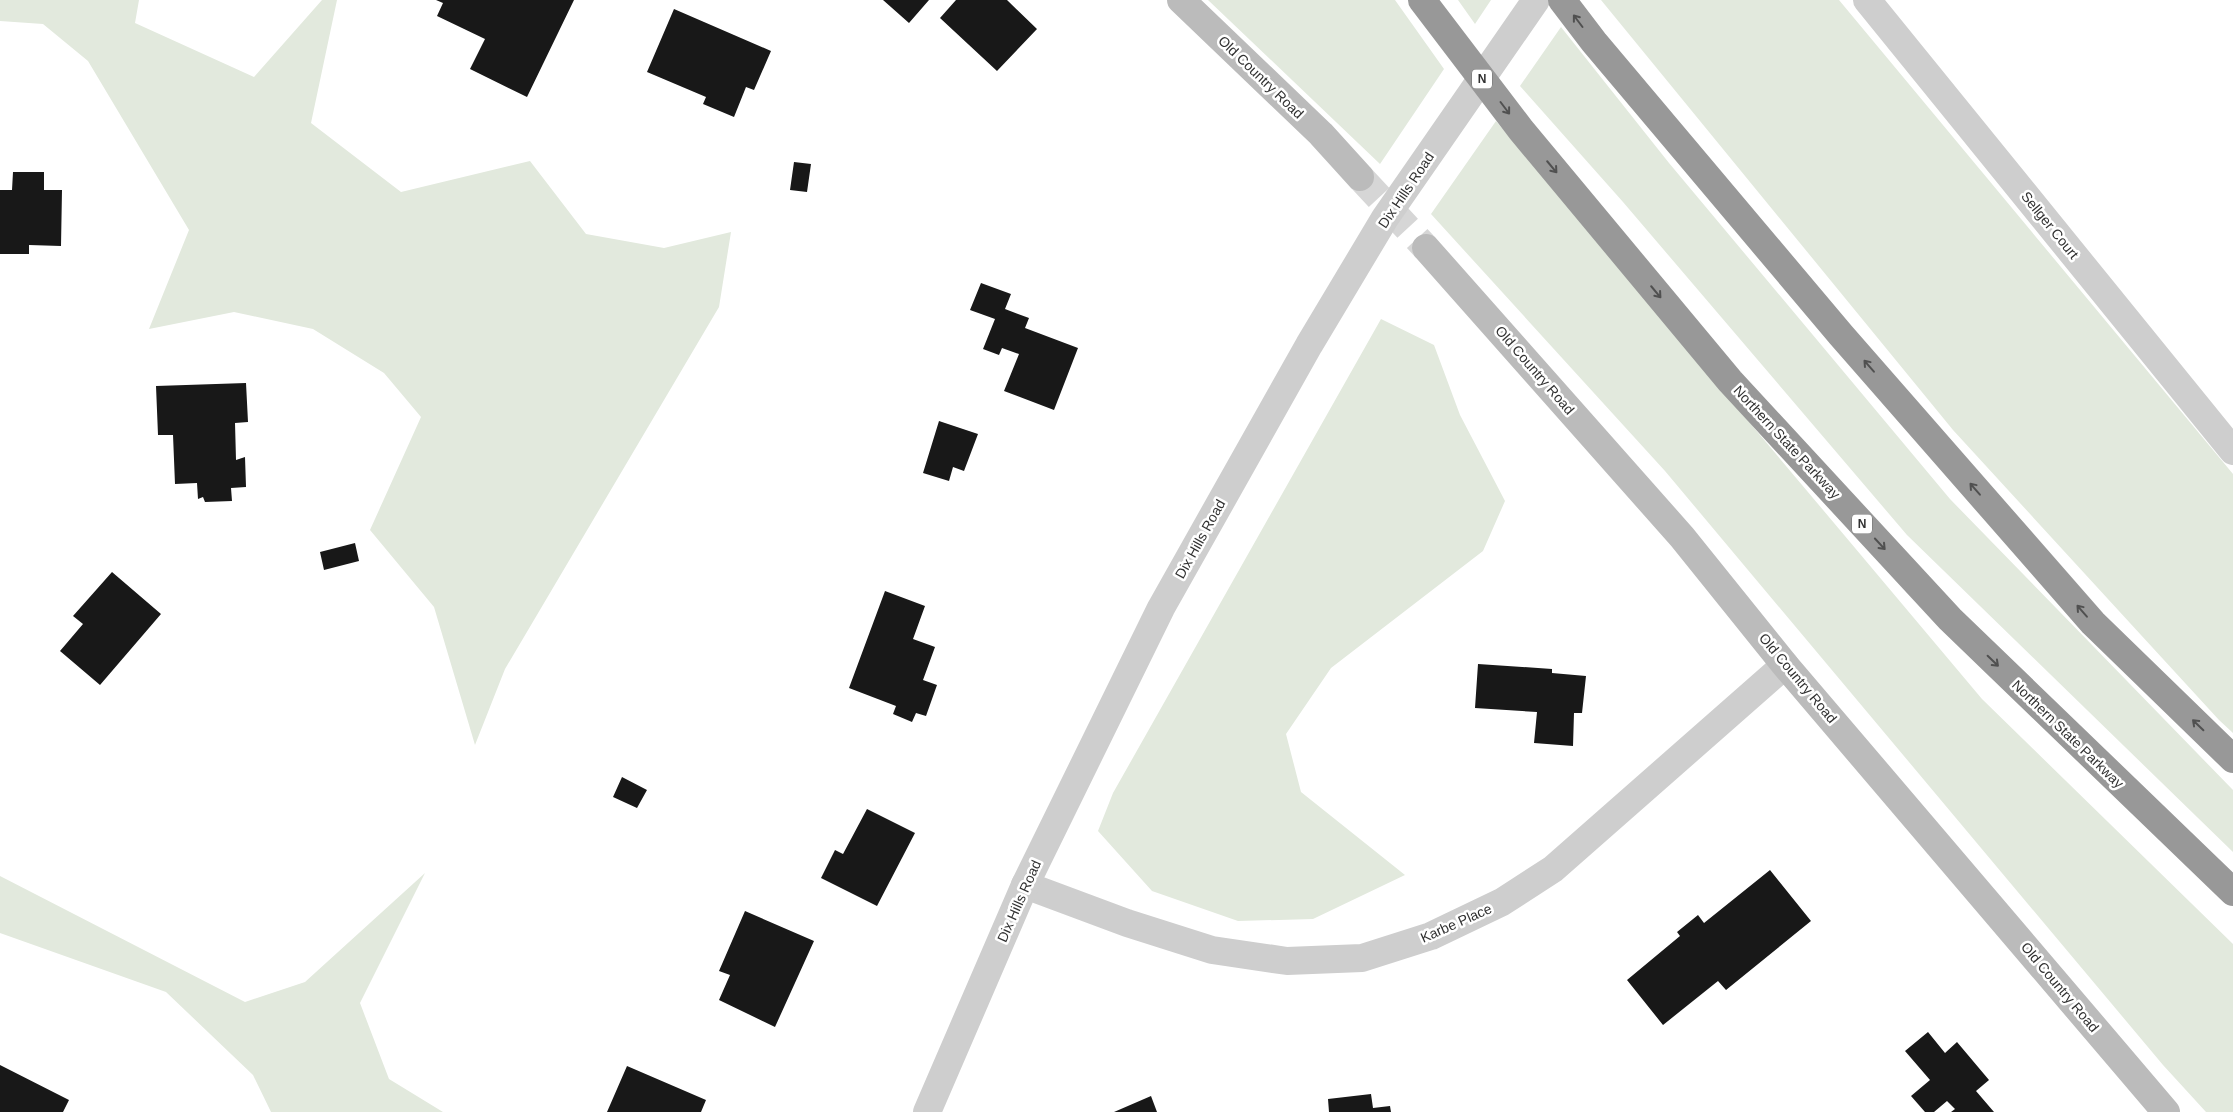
<svg xmlns="http://www.w3.org/2000/svg" width="2233" height="1112" font-family="Helvetica,sans-serif">
  <style>
    .green { fill: #e2e9dd }
    .building { fill: #181818 }
    .lines { fill: none; stroke-linecap: round; stroke-linejoin: round }
    .secondary-tunnel { stroke: #d6d6d6; stroke-width: 28; stroke-dasharray: 28 14; stroke-linecap: butt }
    .minor { stroke: #cecece; stroke-width: 28 }
    .tertiary { stroke: #cecece; stroke-width: 28 }
    .secondary { stroke: #bbb; stroke-width: 28 }
    .motorway { stroke: #989898; stroke-width: 28 }
    .oneway { stroke: #505050 }
    .labels { text-anchor: middle; dominant-baseline: central; stroke-width: 5; stroke-linejoin: round; paint-order: stroke }
    .shield { fill: #fff; stroke: #6f6f6f; stroke-width: 1 }
    .shield-label { font-size: 12px; font-weight: bold; fill: #313131 }
    .street-label { font-size: 14px; fill: #313131; stroke: #fff }
  </style>
  <rect width="100%" height="100%" fill="#fff"/>
  <path class="green" d="M0 0H139L135 23 254 77 322 0H337L311 123 401 192 530 161 586 234 664 248 731 232 719 307 505 669 475 745 434 607 370 530 421 417 384 373 313 329 234 312 149 329 189 230 88 61 43 24 0 21Z
    M1208 0H1395L1444 69 1380 164Z
    M1458 0H1491L1475 24Z
    M1601 0H1839L2233 474V733L2219 720 1953 430Z
    M1561 27 1669 163 1950 499 2233 790V852L1907 535 1623 202 1520 86Z
    M1496 121 1982 699 2233 944V1112H2206L2163 1065 1665 471 1431 214Z
    M1381 319 1434 345 1460 415 1505 501 1483 551 1331 668 1286 734 1301 792 1405 875 1313 919 1238 921 1152 891 1098 831 1113 793Z
    M425 873 360 1003 389 1079 443 1112H271L253 1075 166 992 0 933V876L245 1002 305 982Z"/>
  <path class="building" d="M436 0H574L527 97 470 69 485 39 437 16 443 3Z
    M883 0H929L909 23Z
    M956 0H1007L1037 29 997 71 940 18Z
    M674 9 771 51 754 90 746 87 734 117 703 104 706 97 647 72Z
    M794 162 811 164 807 192 790 190Z
    M13 172H44V190H62L61 246 29 245V254H0V190H12Z
    M981 283 1011 294 1005 309 1029 318 1025 328 1078 348 1054 410 1004 391 1019 354 1002 348 999 355 983 349 995 319 970 310Z
    M246 383 248 422 235 423 236 460 245 457 246 487 231 488 232 501 205 502 203 497 198 499 197 483 175 484 173 435H158L156 386Z
    M939 421 978 434 964 471 953 467 949 481 923 473Z
    M355 543 359 561 324 570 320 552Z
    M112 572 161 614 100 685 60 651 83 624 73 616Z
    M885 591 925 606 913 639 935 647 923 680 937 685 926 716 916 713 912 722 893 714 896 706 849 688Z
    M1478 664 1552 669V673L1586 676 1582 713H1574L1573 746 1534 743 1537 712 1475 708Z
    M622 777 647 790 637 808 613 797Z
    M867 809 915 833 877 906 821 878 835 850 843 854Z
    M1770 870 1811 921 1726 990 1718 981 1663 1025 1627 980 1680 936 1677 932 1698 915 1704 923Z
    M745 911 814 941 775 1027 719 1000 730 975 719 971Z
    M1928 1032 1945 1053 1957 1042 1989 1080 1976 1091 1994 1112H1951L1955 1109 1947 1101 1934 1112H1925L1911 1096 1930 1080 1905 1051Z
    M0 1065 69 1100 63 1112H0Z
    M627 1066 706 1100 701 1112H607Z
    M1371 1094 1373 1108 1390 1106 1391 1112H1329L1328 1099Z
    M1151 1096 1157 1112H1114Z"/>
  <g class="lines">
    <path class="secondary-tunnel" d="M1360 177 1426 248"/>
    <path class="minor" d="M1867 0 2233 451
      M1025 885 1127 923 1212 950 1287 961 1362 958 1431 936 1502 902 1553 869 1785 665"/>
    <path class="tertiary" d="M927 1112 1025 885 1161 608 1309 345 1385 218 1536 0"/>
    <path class="secondary" d="M1181 0 1321 134 1360 177
      M1426 248 1682 537 1785 665 2166 1112"/>
    <path class="motorway" d="M1422 0 1521 130 1730 381 1950 619 2233 892
      M1562 0 1594 42 1841 335 2093 623 2233 759"/>
  </g>
  <defs><path id="oneway-shaft" d="M-6 0H5M1.5-3L5.5 0L1.5 3" fill="none" stroke-width="1.6" stroke-linecap="round" stroke-linejoin="round" transform="scale(1.25)"/></defs>
  <g class="oneway">
    <use href="#oneway-shaft" transform="translate(1578 21) rotate(-127)"/>
    <use href="#oneway-shaft" transform="translate(1505 108) rotate(53)"/>
    <use href="#oneway-shaft" transform="translate(1552 167) rotate(50)"/>
    <use href="#oneway-shaft" transform="translate(1656 292) rotate(50)"/>
    <use href="#oneway-shaft" transform="translate(1869 366) rotate(-131)"/>
    <use href="#oneway-shaft" transform="translate(1975 489) rotate(-131)"/>
    <use href="#oneway-shaft" transform="translate(1880 544) rotate(47)"/>
    <use href="#oneway-shaft" transform="translate(2082 611) rotate(-131)"/>
    <use href="#oneway-shaft" transform="translate(1993 661) rotate(44)"/>
    <use href="#oneway-shaft" transform="translate(2198 725) rotate(-136)"/>
  </g>
  <g class="labels">
    <g class="shield">
      <rect x="1472" y="69.5" width="20" height="19" rx="4"/>
      <rect x="1852" y="514.5" width="20" height="19" rx="4"/>
    </g>
    <g class="shield-label">
      <text x="1482" y="79">N</text>
      <text x="1862" y="524">N</text>
    </g>
    <g class="street-label">
      <text transform="translate(1261 77) rotate(44)">Old Country Road</text>
      <text transform="translate(1406 190) rotate(-56)">Dix Hills Road</text>
      <text transform="translate(2050 225) rotate(51)">Sellger Court</text>
      <text transform="translate(1535 370) rotate(49)">Old Country Road</text>
      <text transform="translate(1787 442) rotate(47)">Northern State Parkway</text>
      <text transform="translate(1200 539) rotate(-61)">Dix Hills Road</text>
      <text transform="translate(1798 678) rotate(50)">Old Country Road</text>
      <text transform="translate(2068 734) rotate(44)">Northern State Parkway</text>
      <text transform="translate(1019 901) rotate(-66)">Dix Hills Road</text>
      <text transform="translate(1456 923) rotate(-24)">Karbe Place</text>
      <text transform="translate(2060 987) rotate(50)">Old Country Road</text>
    </g>
  </g>
</svg>
